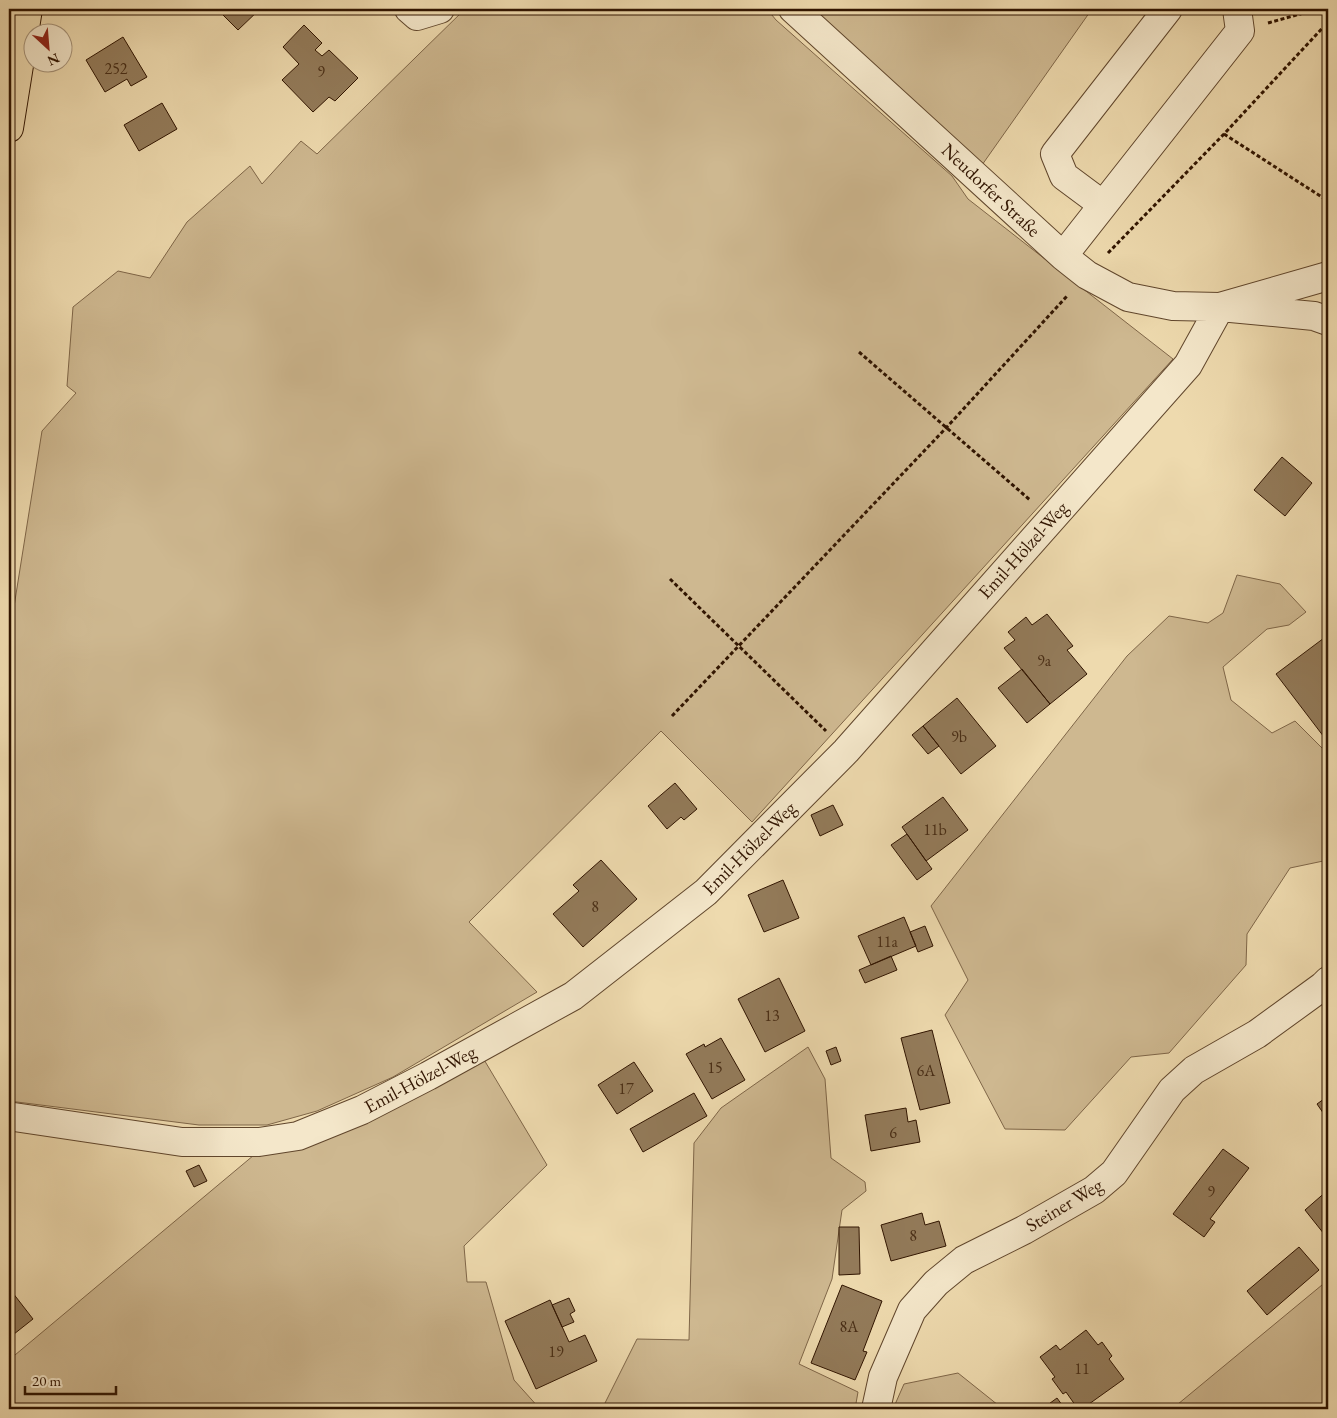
<svg xmlns="http://www.w3.org/2000/svg" width="1337" height="1418" font-family="'EB Garamond',serif">
  <style>
    .green { fill: #ceb890; stroke: #7f6648 }
    .building { fill: #937b5a; stroke: #301400 }
    .lines { fill: none; stroke-linecap: round; stroke-linejoin: round }
    .minor-casing { stroke: #60462c; stroke-width: 30 }
    .major-casing { stroke: #301400; stroke-width: 30 }
    .path { stroke: #301400; stroke-width: 3; stroke-dasharray: 4 2.5; stroke-linecap: butt }
    .minor { stroke: #f4e7ca; stroke-width: 28 }
    .major { stroke: #eedaae; stroke-width: 28 }
    .labels { text-anchor: middle; dominant-baseline: central; stroke-width: 4; stroke-linejoin: round; paint-order: stroke }
    .number-label { font-size: 16px; fill: #492e16 }
    .street-label { font-size: 19px; fill: #301400; stroke: #f4e7ca }
  </style>
  <rect width="100%" height="100%" fill="#eedaae"/>
  <filter id="stains"><feTurbulence type="fractalNoise" baseFrequency=".004" numOctaves="4"/><feColorMatrix values="0 0 0 0 .2 0 0 0 0 .09 0 0 0 0 .02 0 0 0 .5 -.17"/></filter>
  <radialGradient id="worn" r=".72"><stop offset=".6" stop-color="#630" stop-opacity="0"/><stop offset="1" stop-color="#630" stop-opacity=".3"/></radialGradient>
  <path class="green" d="M465 9H767L776 20 952 176 968 199 1173 359 752 822 661 731 469 922 537 992 393 1077 317 1111 267 1125H199L9 1101V638L42 431 76 393 67 386 73 307 118 271 150 278 187 222 250 166 262 184 301 141 317 154Z
    M803 9H1092L982 165Z
    M1237 575 1280 584 1306 612 1289 625 1267 629 1223 667 1231 700 1272 733 1295 721 1324 750 1328 747V860L1290 868 1247 934 1246 965 1169 1053 1131 1057 1065 1130 1005 1129 945 1015 968 980 931 906 1127 656 1169 616 1208 623 1223 613Z
    M808 1047 825 1079 831 1158 865 1182 866 1191 842 1210 832 1279 799 1364 858 1392 855 1409H602L637 1339 689 1340 694 1143 721 1108Z
    M483 1058 547 1165 464 1246 467 1282H486L514 1380 540 1409H9V1360L254 1155Z
    M1328 1280V1409H1172Z
    M958 1373 1003 1409H893L904 1384Z"/>
  <path class="building" d="M217 9H260L238 30Z
    M304 25 322 43 315 50 322 56 329 50 358 78 335 101 329 97 313 112 282 80 299 64 283 47Z
    M123 37 147 77 131 86 127 79 105 92 86 60Z
    M162 103 177 129 139 151 124 125Z
    M1282 457 1312 483 1285 516 1254 490Z
    M1047 614 1073 646 1067 650 1087 674 1050 704 1004 648 1015 640 1008 632 1026 617 1032 625Z
    M1328 635V735L1324 737 1276 674Z
    M1022 669 1050 704 1027 723 998 688Z
    M957 698 996 746 961 774 923 726Z
    M923 726 939 746 928 754 912 735Z
    M675 783 697 809 684 820 681 817 667 829 648 806Z
    M943 797 968 830 926 861 902 827Z
    M833 805 843 825 820 836 811 815Z
    M907 834 932 869 917 880 891 845Z
    M601 860 637 899 583 947 553 914 579 891 573 885Z
    M783 880 799 918 764 932 748 895Z
    M904 917 916 946 871 965 858 936Z
    M925 926 933 946 918 952 910 932Z
    M891 956 897 970 865 983 859 970Z
    M779 978 805 1031 765 1052 738 999Z
    M932 1030 950 1103 920 1110 901 1038Z
    M721 1038 745 1080 712 1099 686 1054 704 1044 705 1047Z
    M836 1047 841 1061 831 1065 826 1051Z
    M634 1062 653 1091 617 1114 598 1085Z
    M694 1093 707 1116 643 1152 630 1129Z
    M1328 1096V1120L1317 1104Z
    M906 1108 908 1122 916 1120 920 1142 871 1151 865 1115Z
    M1223 1149 1249 1168 1210 1219 1215 1222 1204 1237 1173 1214Z
    M199 1165 207 1181 194 1187 186 1171Z
    M1328 1190V1239L1305 1210Z
    M922 1213 925 1225 939 1221 946 1246 891 1261 881 1225Z
    M839 1227H859L860 1274 839 1275Z
    M1299 1247 1319 1270 1267 1315 1247 1291Z
    M842 1285 882 1301 863 1351 867 1352 855 1380 811 1363Z
    M9 1288 33 1319 9 1338Z
    M569 1298 575 1311 570 1314 574 1322 562 1327 552 1305Z
    M550 1300 569 1342 585 1335 597 1361 536 1389 505 1321Z
    M1086 1330 1098 1345 1102 1342 1112 1356 1109 1359 1124 1379 1082 1409H1078L1066 1392 1063 1394 1052 1379 1055 1377 1040 1357 1056 1345 1060 1350Z
    M1057 1398 1065 1409H1042Z"/>
  <g class="lines">
    <g class="minor-casing">
      <path id="minor" d="M409 9 417 16 440 9
        M793 9 1063 256 1087 275 1128 297 1173 306 1220 307 1314 316 1328 321
        M1103 205 1064 176 1055 154 1168 9
        M1063 256 1240 31 1237 9
        M9 1117H14L182 1142H259L298 1136 362 1110 428 1076 573 996 706 892 846 751 1188 365 1220 307 1328 276
        M876 1409 883 1377 912 1310 936 1283 964 1260 1024 1230 1094 1190 1114 1173 1172 1090 1194 1070 1257 1034 1323 986 1328 981"/>
    </g>
    <g class="major-casing">
      <path id="major" d="M9 128 28 9"/>
    </g>
    <path class="path" d="M1268 23 1318 9
      M1224 134 1328 201
      M1108 253 1224 134 1328 22
      M859 352 1030 500
      M670 579 826 731
      M672 716 946 428 1067 296"/>
    <use href="#minor" class="minor"/>
    <use href="#major" class="major"/>
  </g>
  <g class="labels">
    <g class="number-label">
      <text x="116" y="68">252</text>
      <text x="321" y="71">9</text>
      <text x="1044" y="660">9a</text>
      <text x="959" y="736">9b</text>
      <text x="935" y="829">11b</text>
      <text x="595" y="906">8</text>
      <text x="887" y="941">11a</text>
      <text x="772" y="1015">13</text>
      <text x="715" y="1067">15</text>
      <text x="926" y="1070">6A</text>
      <text x="626" y="1088">17</text>
      <text x="893" y="1132">6</text>
      <text x="1211" y="1191">9</text>
      <text x="913" y="1235">8</text>
      <text x="849" y="1326">8A</text>
      <text x="556" y="1351">19</text>
      <text x="1082" y="1368">11</text>
    </g>
    <g class="street-label">
      <text transform="translate(991 190) rotate(43)">Neudorfer Straße</text>
      <text transform="translate(1023 550) rotate(-48)">Emil-Hölzel-Weg</text>
      <text transform="translate(749 848) rotate(-45)">Emil-Hölzel-Weg</text>
      <text transform="translate(420 1079) rotate(-28)">Emil-Hölzel-Weg</text>
      <text transform="translate(1064 1205) rotate(-31)">Steiner Weg</text>
    </g>
  </g>
  <rect width="1337" height="1418" fill="none" stroke="#eedaae" stroke-width="30"/>
  <rect x="10" y="10" width="1317" height="1398" fill="none" stroke="#301400" stroke-width="2.5"/>
  <rect x="15" y="15" width="1307" height="1388" fill="none" stroke="#301400"/>
  <g transform="translate(48 48) rotate(154)"><circle r="24" fill="#f4e7ca" stroke="#a69379"/>
  <path d="M0-4L9 19L0 12L-9 19Z" fill="#8f2418"/>
  <text y="-8" font-size="14" font-weight="bold" text-anchor="middle" fill="#301400">N</text>
  </g>
  <path d="M25 1386v8h91v-8" fill="none" stroke="#301400" stroke-width="2.5"/>
  <text x="32" y="1386" font-size="15" fill="#301400" stroke="#f4e7ca" stroke-width="4" paint-order="stroke">20 m</text>
  <rect width="100%" height="100%" filter="url(#stains)"/>
  <rect width="100%" height="100%" fill="url(#worn)"/>
</svg>
